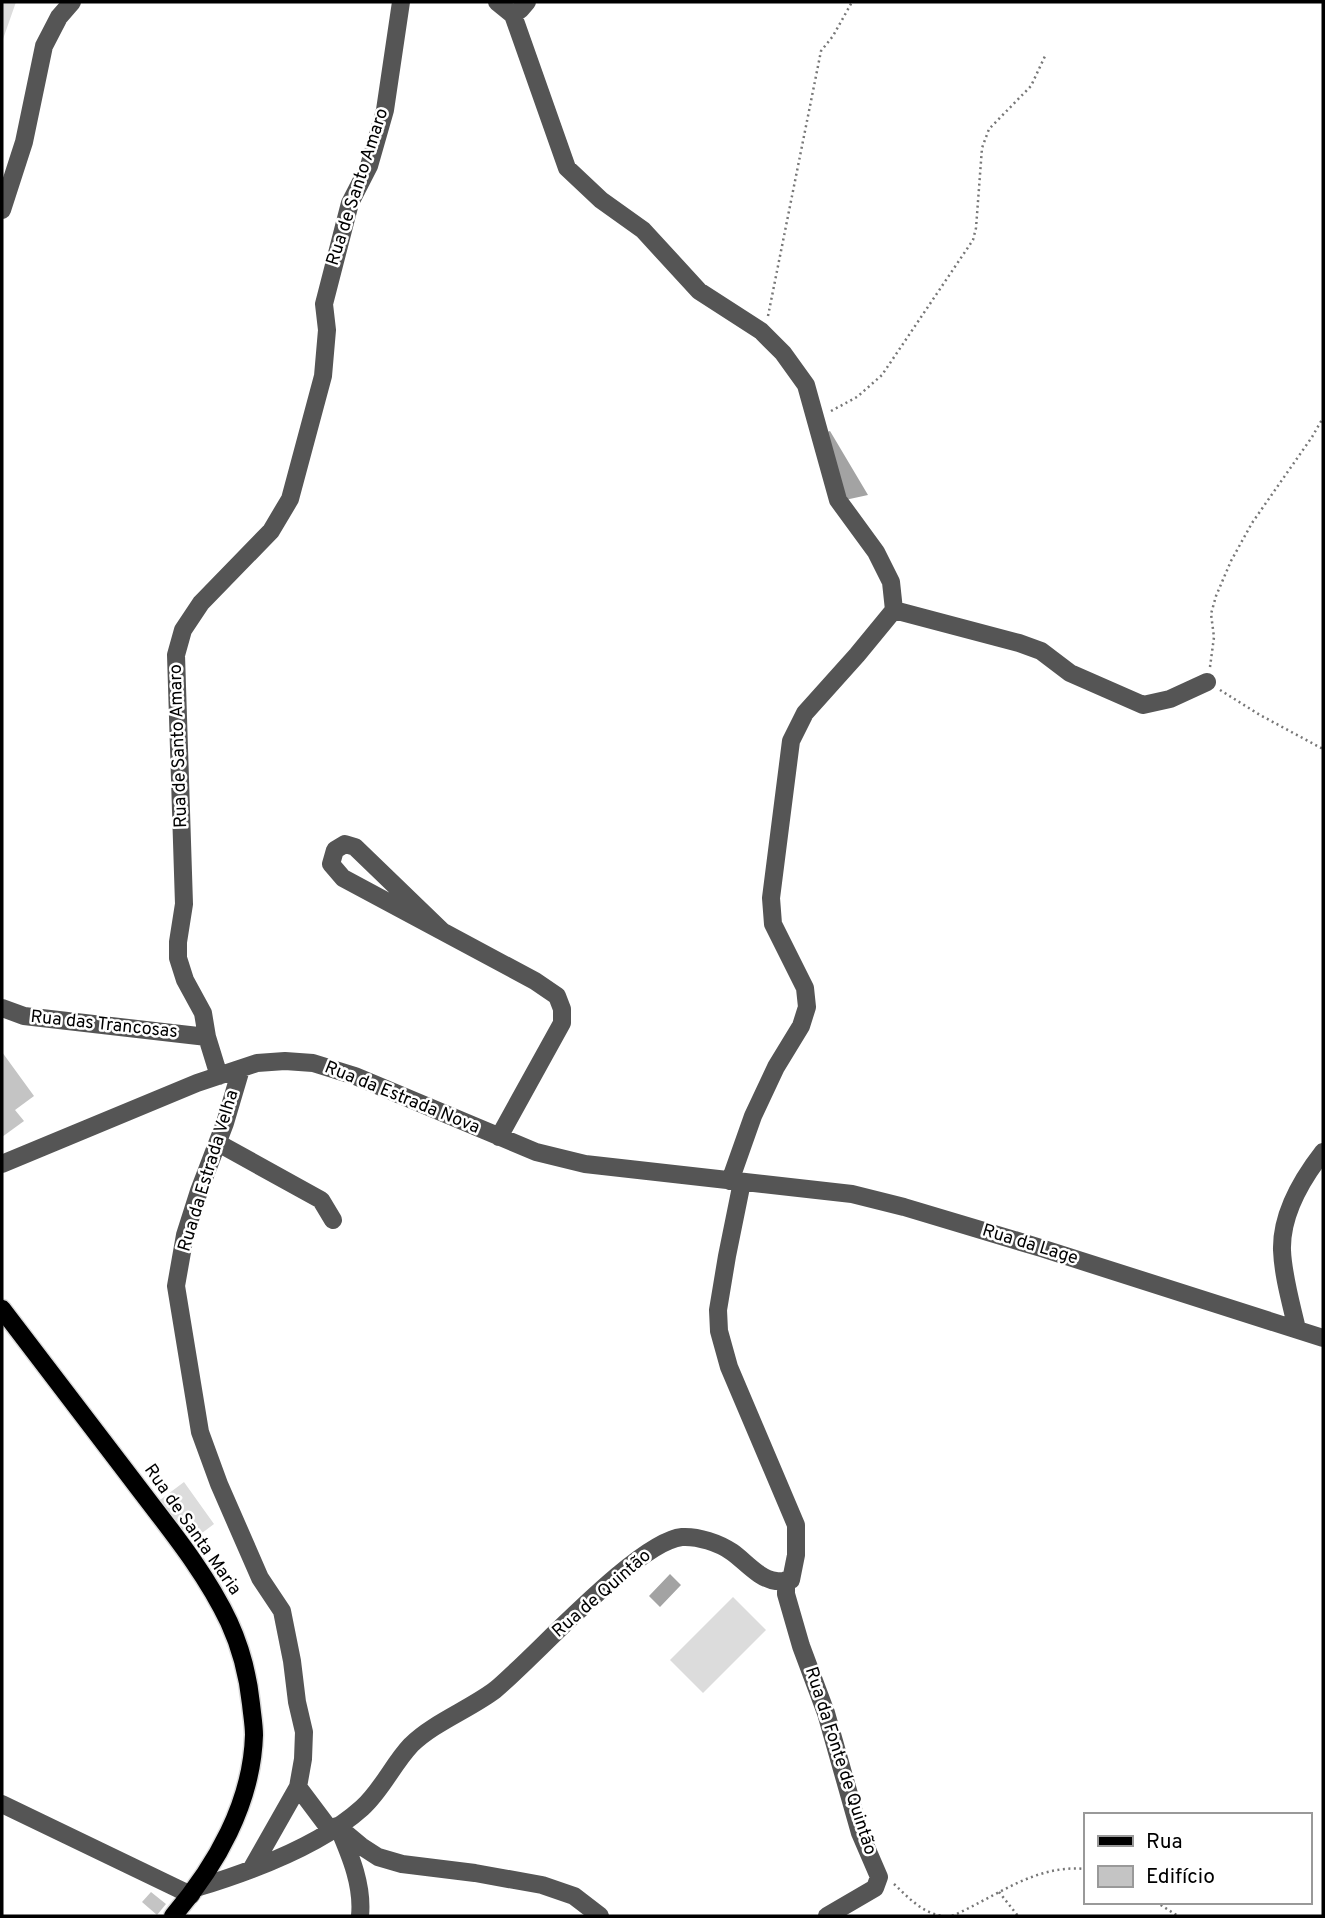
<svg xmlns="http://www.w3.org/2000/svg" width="1325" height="1918" font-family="Overpass,sans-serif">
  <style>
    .green { fill: #dcdcdc }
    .water { fill: #a3a3a3 }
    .building { fill: #c4c4c4 }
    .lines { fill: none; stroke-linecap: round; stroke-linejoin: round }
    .major-casing { stroke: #dbdbdb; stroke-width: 21 }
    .path { stroke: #777; stroke-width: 2.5; stroke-dasharray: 2 3.5; stroke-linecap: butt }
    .minor { stroke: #555; stroke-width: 18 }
    .major { stroke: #000; stroke-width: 18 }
    .labels { text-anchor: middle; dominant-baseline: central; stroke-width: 5; stroke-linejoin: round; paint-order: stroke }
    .street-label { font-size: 18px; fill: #000; stroke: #fff }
  </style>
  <rect width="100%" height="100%" fill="#fff"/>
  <path class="green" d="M2 2H16L2 42Z
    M184 1482 214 1524 190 1542 160 1500Z
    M733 1597 766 1630 703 1693 670 1660Z"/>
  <path class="water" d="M830 431 868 495 845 500 824 433Z
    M670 1574 681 1585 660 1607 649 1596Z"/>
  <path class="building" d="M2 1052 34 1096 15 1110 24 1121 2 1137Z
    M151 1892 166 1904 157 1915 142 1902Z"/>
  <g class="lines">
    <g class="major-casing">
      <path id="major" d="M2 1309C46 1367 90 1424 134 1482 168 1527 205 1571 229 1622 241 1648 248 1676 251 1704 252 1714 254 1725 254 1735 252 1803 216 1866 173 1916"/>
    </g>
    <path class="path" d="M768 316 821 51 833 36 852 2
      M831 411 857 397 882 375 973 240 976 228 982 148 989 129 1031 86 1046 54
      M1210 667 1214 637 1211 614 1216 596 1231 561 1252 523 1312 437 1323 418
      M1220 690 1260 715 1323 749
      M894 1884C909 1898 922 1913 943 1916
      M999 1892 1018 1916
      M1156 1902 1178 1916
      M952 1916C996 1897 1035 1864 1085 1869"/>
    <path class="minor" d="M497 2 513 15 567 168 601 200 643 230 699 291 761 331 783 353 806 385 838 500 876 552 891 582 894 610 857 655 805 713 791 741 771 898 773 924 805 988 807 1007 801 1026 776 1067 753 1116 730 1181
      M513 15 521 9 527 2
      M2 210 24 142 44 46 59 17 72 2
      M894 610 1019 643 1041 651 1070 673 1143 705 1170 699 1207 682
      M442 931 355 847 345 844 335 850 331 864 343 878 535 981 557 996 562 1009V1023L499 1137
      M2 1008 24 1016 207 1037
      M241 1069 225 1123 199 1191 185 1235 176 1286 200 1432 219 1484 260 1578 282 1611 292 1661 297 1702 304 1732 303 1759 298 1787 252 1868
      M219 1076 207 1037 203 1013 185 980 178 958V942L184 904 176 655 183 630 201 603 271 531 290 499 323 376 327 330 324 304 350 203 369 166 385 110 401 2
      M218 1143 321 1200 333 1220
      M2 1164 197 1083 257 1063 285 1061 313 1063 355 1076 536 1152 585 1164 852 1194 904 1207 1041 1248 1323 1338
      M1297 1329C1291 1303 1283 1276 1282 1250 1281 1214 1302 1179 1323 1152
      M786 1580V1594L801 1646 826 1713 860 1833 879 1877 875 1888 827 1916
      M298 1787 331 1831
      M2 1804 191 1895
      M337 1826 361 1846 378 1857 402 1864 475 1873 542 1885 574 1896 600 1916
      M339 1829C351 1857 363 1886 360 1916
      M196 1888C249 1872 321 1845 362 1808 382 1790 393 1764 411 1745 433 1723 470 1709 495 1690 534 1658 638 1541 682 1537 698 1536 719 1543 732 1552 745 1561 759 1579 776 1581 780 1582 787 1580 791 1580L796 1555V1525L729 1367 719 1331 718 1310 727 1256 742 1182"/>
    <use href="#major" class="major"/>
  </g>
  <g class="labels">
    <g class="street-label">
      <text transform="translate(358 187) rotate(-72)">Rua de Santo Amaro</text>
      <text transform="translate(179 746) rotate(-92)">Rua de Santo Amaro</text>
      <text transform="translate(104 1025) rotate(6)">Rua das Trancosas</text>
      <text transform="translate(402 1098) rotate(22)">Rua da Estrada Nova</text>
      <text transform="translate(209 1171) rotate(-73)">Rua da Estrada Velha</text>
      <text transform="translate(1030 1245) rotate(17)">Rua da Lage</text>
      <text transform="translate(192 1530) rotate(55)">Rua de Santa Maria</text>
      <text transform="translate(602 1594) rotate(-41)">Rua de Quintão</text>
      <text transform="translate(840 1761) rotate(72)">Rua da Fonte de Quintão</text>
    </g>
  </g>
  <rect width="1325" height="1918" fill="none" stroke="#000000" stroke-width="7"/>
  <rect x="1084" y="1813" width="228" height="91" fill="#ffffff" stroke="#999999" stroke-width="2"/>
  <rect x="1098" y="1836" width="35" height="10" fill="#000000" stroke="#999999" stroke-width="2"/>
  <text x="1146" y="1848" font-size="21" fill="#000000">Rua</text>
  <rect x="1098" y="1866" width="35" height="21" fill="#c4c4c4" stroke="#999999" stroke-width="2"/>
  <text x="1146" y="1883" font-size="21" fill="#000000">Edifício</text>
</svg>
